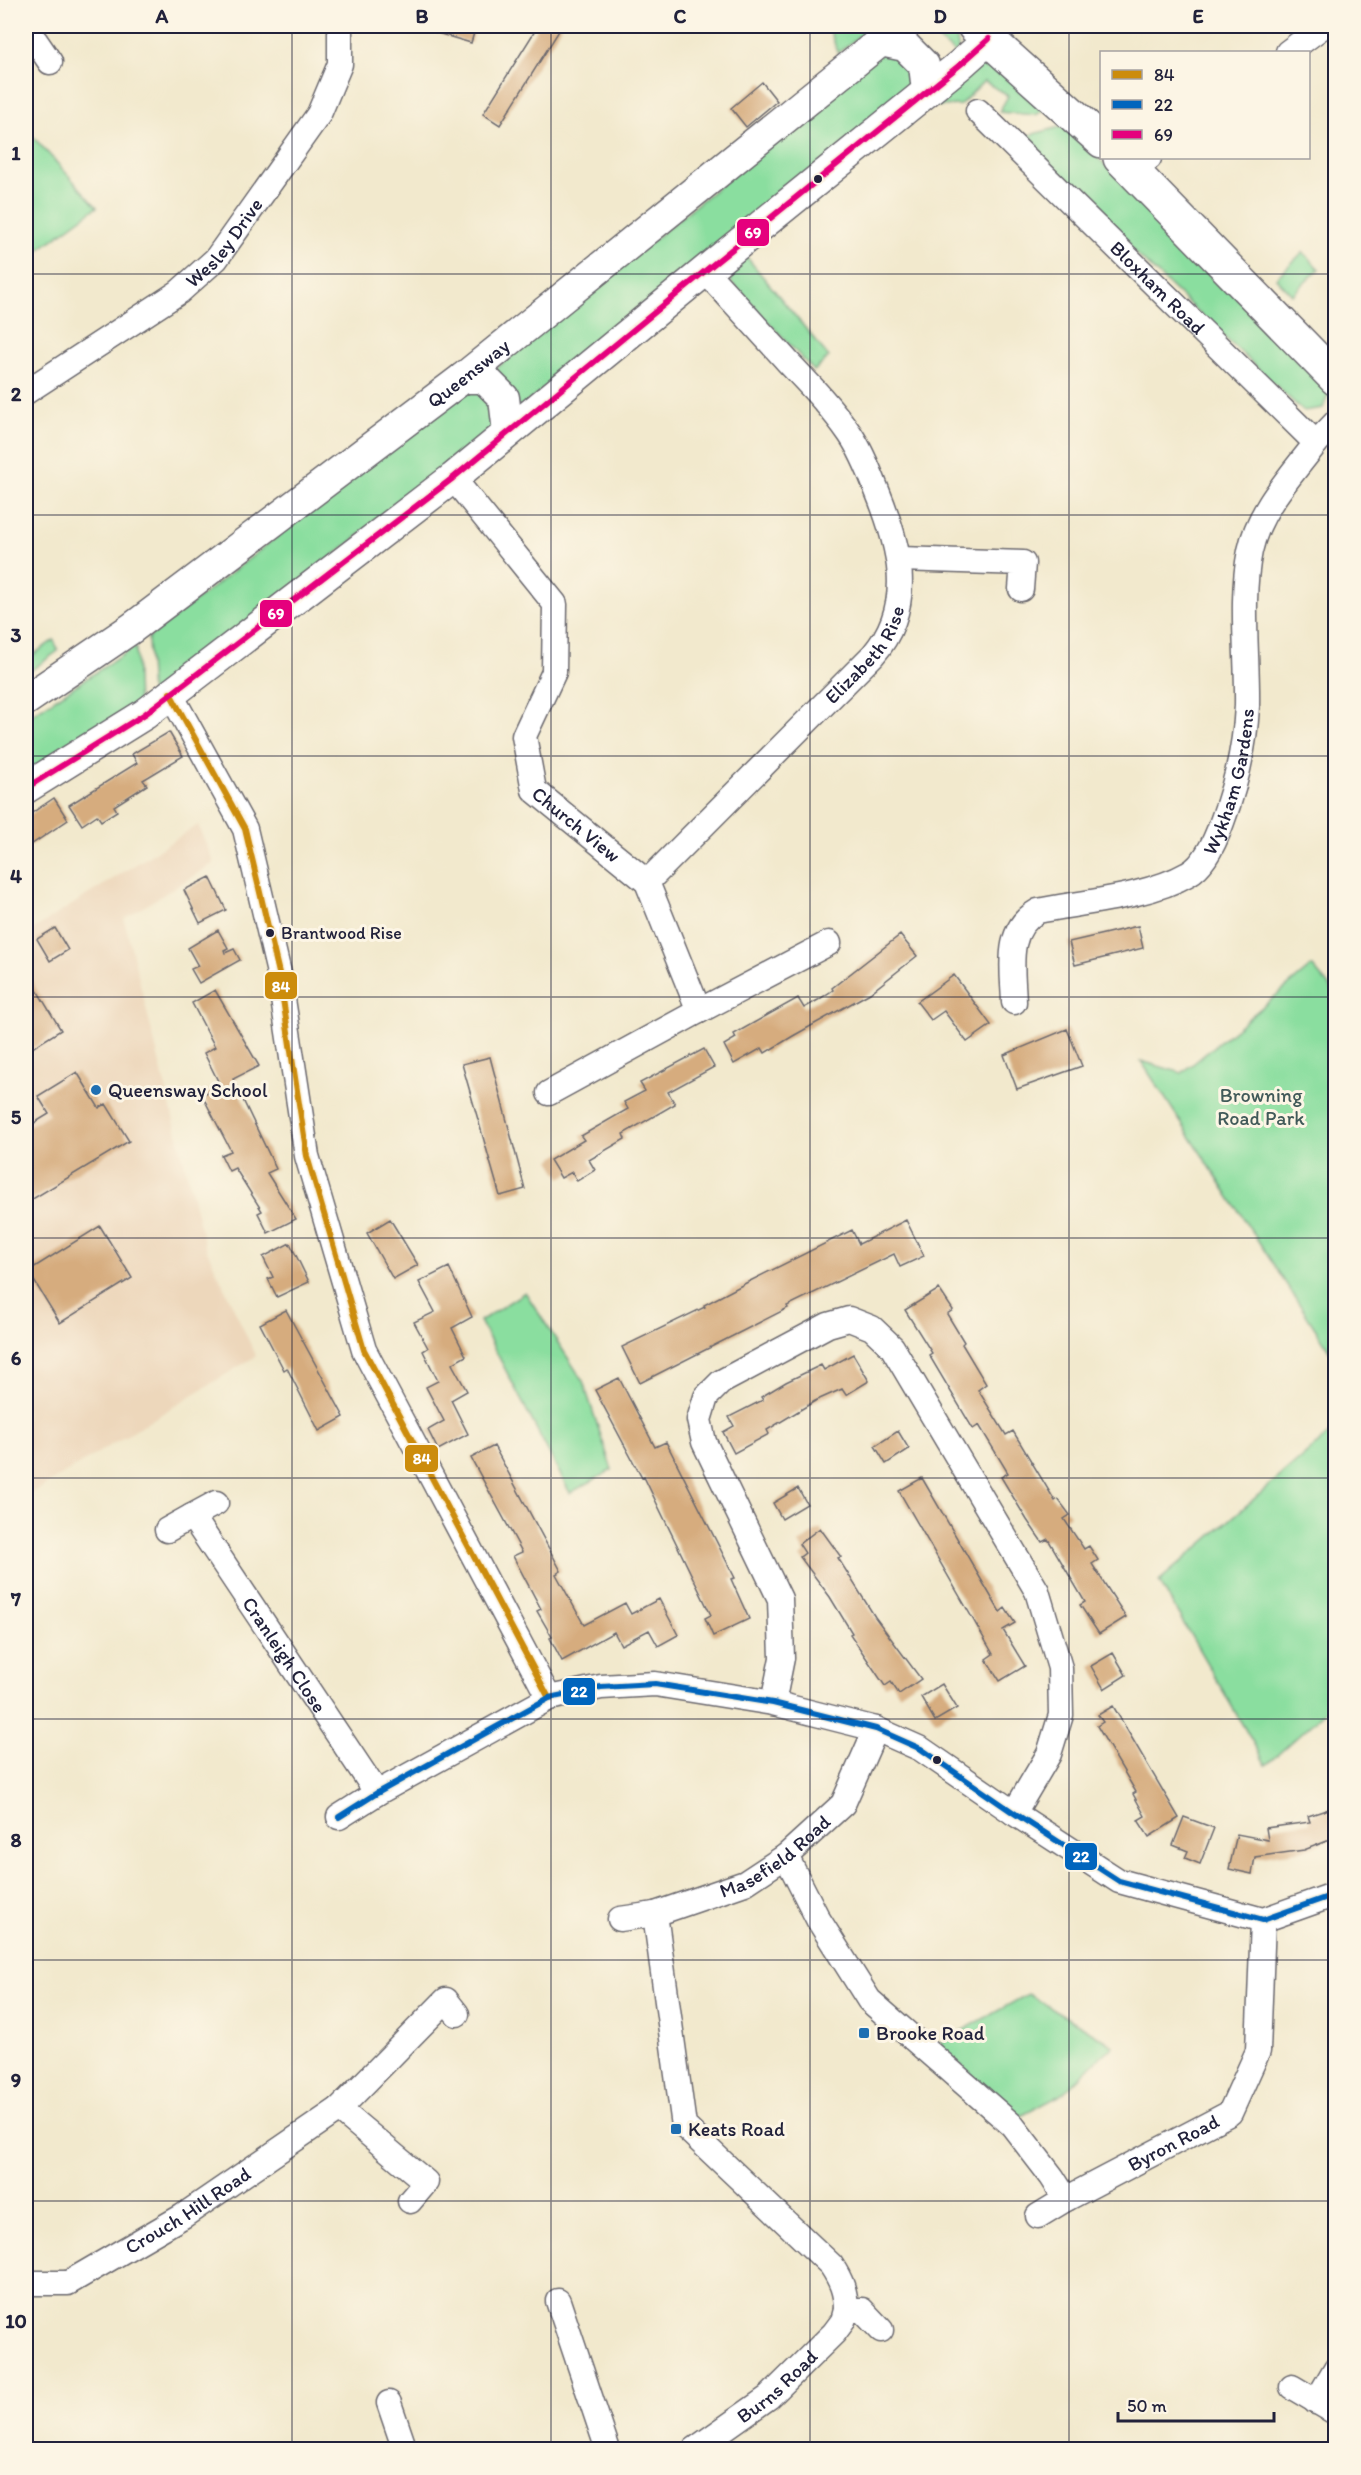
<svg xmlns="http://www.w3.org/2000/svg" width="1361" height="2475" font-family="Itim,sans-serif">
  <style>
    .built { fill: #edd7bb }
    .green { fill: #8ade9f; stroke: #56806d; stroke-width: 1.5 }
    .building { fill: #d6ac7e }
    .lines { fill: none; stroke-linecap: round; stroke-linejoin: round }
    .minor-casing { stroke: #6b686e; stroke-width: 27 }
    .tertiary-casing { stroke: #6b686e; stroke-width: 33 }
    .primary-casing { stroke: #6b686e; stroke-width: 36 }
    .minor { stroke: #fff; stroke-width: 24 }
    .tertiary { stroke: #fff; stroke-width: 30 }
    .primary { stroke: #fff; stroke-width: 33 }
    .bus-1-casing { stroke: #fcf5e5; stroke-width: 10 }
    .bus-2-casing { stroke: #fcf5e5; stroke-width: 10 }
    .bus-3-casing { stroke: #fcf5e5; stroke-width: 10 }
    .bus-1 { stroke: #cc8c0c; stroke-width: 6 }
    .bus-2 { stroke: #0065bd; stroke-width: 6 }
    .bus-3 { stroke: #e5007d; stroke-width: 6 }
    .grid { fill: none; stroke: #22223b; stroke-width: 1.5; stroke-opacity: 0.55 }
    .bus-dot { fill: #22223b; stroke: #fcf5e5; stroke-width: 2 }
    .poi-dot { fill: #1f6fb2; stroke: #fcf5e5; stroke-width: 2 }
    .labels { text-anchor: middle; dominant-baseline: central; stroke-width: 6; stroke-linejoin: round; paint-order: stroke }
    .bus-label { font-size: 18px; fill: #22223b; stroke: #fcf5e5; text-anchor: start }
    .street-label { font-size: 20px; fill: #22223b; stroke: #fcf5e5 }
    .poi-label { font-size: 20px; fill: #22223b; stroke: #fcf5e5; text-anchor: start }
    .park-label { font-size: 20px; fill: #415a59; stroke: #fcf5e5 }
    .line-badge { stroke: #fcf5e5; stroke-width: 2 }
    .badge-label { font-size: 16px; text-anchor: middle; font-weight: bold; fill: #fff }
    .neatline { fill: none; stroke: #22223b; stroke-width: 2 }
    .grid-label { font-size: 20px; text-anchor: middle; font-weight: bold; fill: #22223b }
  </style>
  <rect width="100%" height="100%" fill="#fcf5e5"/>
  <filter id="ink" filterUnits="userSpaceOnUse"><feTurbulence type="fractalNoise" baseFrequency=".0167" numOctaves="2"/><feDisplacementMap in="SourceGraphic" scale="12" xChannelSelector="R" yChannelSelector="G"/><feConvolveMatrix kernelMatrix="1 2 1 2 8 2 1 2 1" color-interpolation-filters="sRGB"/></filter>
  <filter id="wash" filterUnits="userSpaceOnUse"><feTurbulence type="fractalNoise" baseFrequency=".008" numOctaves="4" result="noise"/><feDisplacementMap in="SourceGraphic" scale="24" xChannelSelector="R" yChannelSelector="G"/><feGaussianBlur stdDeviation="1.35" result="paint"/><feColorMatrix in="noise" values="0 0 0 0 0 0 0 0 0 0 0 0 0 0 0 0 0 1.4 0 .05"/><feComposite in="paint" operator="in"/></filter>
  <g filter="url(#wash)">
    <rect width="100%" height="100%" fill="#f2e9cd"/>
    <path class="built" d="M198 825 214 863 124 919 205 1246 256 1356 26 1497V934Z"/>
    <path class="green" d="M828 26H872L838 53Z
      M922 26H949C956 35 960 43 957 55Z
      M885 50 898 54 921 81 519 409 492 372Z
      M994 60 1050 106 1036 115 999 112 1008 96 984 81 960 105 921 107 971 62Z
      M1064 126 1148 205 1329 392 1323 408 1303 411 1014 139Z
      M26 129 97 207 37 251 26 236Z
      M1303 252 1319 269 1292 295 1276 278Z
      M745 255 829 357 814 371 731 282V266Z
      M482 387 495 400 496 428 151 699 148 638 460 393Z
      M54 640 58 651 26 674V660Z
      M136 646 138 708 26 780V718Z
      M1312 966 1335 993V1359L1141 1061 1182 1073Z
      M525 1292 583 1381 612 1470 570 1493 480 1321Z
      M1335 1429V1703L1266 1765 1159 1581Z
      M1028 1994 1113 2045 1063 2094 1017 2118 938 2044Z"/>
    <g id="blocks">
      <path class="building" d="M427 26H476L471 43 427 30Z
        M538 26H562L500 125 483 114Z
        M762 82 777 101 746 127 731 108Z
        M169 732 183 756 143 780 147 785 114 806 117 811 101 821 97 815 82 825 69 805 137 763 132 754Z
        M54 798 68 820 26 848V817Z
        M210 877 226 910 200 923 184 890Z
        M1138 926 1143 948 1075 965 1069 942Z
        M55 928 68 950 50 961 37 939Z
        M218 930 228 948 224 950 225 953 234 949 240 960 199 983 191 969 198 966 188 948Z
        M900 935 917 956 870 993 793 1036 765 1053 762 1048 734 1064 724 1045 736 1038 734 1034 798 998 804 1008 818 1000 833 990 832 988Z
        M26 972 61 1030 26 1052Z
        M954 975 991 1025 967 1042 944 1011 931 1020 917 1002Z
        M215 990 259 1066 233 1079 276 1169 267 1173 296 1219 268 1233 258 1213 262 1211 235 1168 229 1171 221 1155 231 1151 202 1095 220 1085 204 1053 215 1047 192 1003Z
        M1067 1029 1082 1066 1017 1089 1004 1055Z
        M704 1049 714 1067 668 1092 675 1104 623 1134 625 1139 589 1160 595 1170 577 1181 572 1172 561 1178 550 1160 584 1140 581 1136 628 1109 624 1102 645 1091 640 1083Z
        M490 1057 525 1189 500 1196 462 1064Z
        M77 1072 99 1108 106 1104 129 1141 26 1203V1128L49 1114 38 1096Z
        M390 1219 418 1265 393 1279 367 1233Z
        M906 1220 924 1256 900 1267 894 1254 787 1306 788 1308 640 1383 622 1347 705 1307 704 1305 746 1283 852 1230 859 1244Z
        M100 1226 132 1278 60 1323 28 1271Z
        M290 1243 309 1282 277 1297 268 1279 273 1277 263 1257Z
        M449 1267 472 1317 452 1328 466 1356 452 1364 467 1391 451 1400 468 1434 438 1450 428 1430 444 1421 426 1387 438 1381 423 1351 428 1348 414 1322 435 1312 419 1282Z
        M939 1289 953 1310 947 1314 964 1342 962 1344 986 1384 978 1390 1006 1435 1013 1431 1055 1501 1058 1499 1070 1515 1064 1519 1084 1549 1089 1546 1098 1560 1092 1564 1126 1617 1099 1634 1080 1605 1085 1602 1048 1539 1042 1542 1027 1520 1001 1477 1008 1473 979 1425 973 1429 929 1355 932 1353 905 1310Z
        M286 1310 344 1417 319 1431 287 1368 284 1370 260 1324Z
        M853 1354 869 1381 846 1395 842 1389 815 1401 767 1430 769 1434 734 1453 723 1432 734 1426 729 1417 763 1400 761 1397 786 1382 821 1365 824 1370Z
        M619 1378 655 1447 666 1442 735 1578 731 1579 749 1619 713 1636 705 1618 711 1615 644 1477 642 1478 595 1390Z
        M898 1431 909 1449 886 1464 875 1446Z
        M494 1446 561 1571 556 1574 584 1625 625 1603 631 1614 659 1599 678 1635 658 1646 649 1630 621 1645 614 1632 562 1661 550 1638 552 1637 537 1611 541 1609 513 1556 522 1552 471 1458Z
        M922 1478 1000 1612 1005 1608 1015 1623 1003 1630 1025 1666 1000 1681 986 1659 993 1654 899 1491Z
        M798 1488 807 1504 782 1519 773 1503Z
        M820 1528 841 1557 838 1558 875 1617 921 1679 899 1694 891 1682 885 1686 850 1634 852 1633 830 1597 800 1557 805 1553 799 1544Z
        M1113 1653 1126 1675 1104 1689 1091 1666Z
        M942 1684 957 1708 935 1721 921 1697Z
        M1113 1706 1179 1818 1149 1837 1138 1820 1145 1816 1133 1794 1136 1792 1097 1726 1103 1722 1098 1715Z
        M1335 1807V1838L1304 1850 1255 1857 1252 1874 1229 1869 1237 1834 1268 1840 1266 1828 1310 1822 1308 1816Z
        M1184 1817 1214 1828 1200 1864 1185 1858 1188 1851 1173 1845Z"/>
    </g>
  </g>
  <g filter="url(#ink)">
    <use href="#blocks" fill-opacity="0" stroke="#6b686e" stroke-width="1.5"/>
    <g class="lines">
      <g class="minor-casing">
        <g id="minor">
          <path d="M26 27 50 62"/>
          <path d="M1288 52 1323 26"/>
          <path id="s1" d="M978 111 1316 443 1336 422"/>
          <path d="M1134 170 1149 158"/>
          <path id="s2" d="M26 392 179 292 216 259 319 114 340 64V26"/>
          <path id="s3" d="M453 478 555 604 554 672 524 736 534 790 647 882 699 1011 549 1093"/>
          <path d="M900 559 1023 563 1021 589"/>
          <path d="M170 693 245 829 279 973 307 1156 364 1350 549 1698"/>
          <path id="s4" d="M647 882 873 655C917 604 899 544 876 488 869 470 861 450 850 434 832 408 810 385 788 362 760 331 733 301 705 271"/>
          <path id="s5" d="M1014 1002C1013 969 1004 930 1038 911 1084 902 1148 897 1188 874 1205 865 1216 839 1222 822 1236 785 1245 746 1247 706 1248 658 1240 598 1250 551 1259 509 1290 477 1316 443"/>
          <path d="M699 1011 829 943"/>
          <path id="s6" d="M216 1503 192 1516 377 1793"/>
          <path d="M167 1530 192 1516"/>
          <path d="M773 1703 782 1658 780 1599 704 1442 699 1420 706 1397 721 1382 828 1325 849 1319 872 1328 892 1347 1037 1591 1060 1668 1061 1715 1049 1754 1014 1813"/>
          <path d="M339 1817 377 1793 549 1698 601 1687 655 1684 773 1703 876 1729 921 1749 1014 1813 1119 1881 1263 1920 1336 1894"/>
          <path d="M786 1856 818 1919 869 2000 1012 2125 1052 2177 1066 2199"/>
          <path d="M655 1914 684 2126 831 2265C841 2280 846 2292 846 2310H862L881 2330"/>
          <path id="s7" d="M620 1919 655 1914 745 1883 786 1856 843 1804 876 1729"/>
          <path d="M339 2109 426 2182 410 2201"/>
          <path id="s8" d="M1038 2216 1066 2199 1230 2113 1258 2051 1263 1920"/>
          <path id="s9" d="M26 2283H68L183 2216 339 2109 446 2000 457 2014"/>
          <path d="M558 2301 608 2450"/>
          <path d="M1292 2387 1336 2413"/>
          <path d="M1316 2402 1336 2368"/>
          <path d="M389 2403 405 2450"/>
          <path id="s10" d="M694 2450 769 2397 834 2333 843 2321 846 2310"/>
        </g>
      </g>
      <g class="tertiary-casing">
        <g id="tertiary">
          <path d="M881 41 905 46 924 65 927 91"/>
          <path d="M463 378H484L504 398 508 432"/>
          <path id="s11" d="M26 700 132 628 463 378 881 41 896 26"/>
          <path d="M26 788 145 714 453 478 705 271 961 64 989 39"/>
        </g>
      </g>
      <g class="primary-casing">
        <path id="primary" d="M974 26 1102 141
          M1120 158 1336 379"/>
      </g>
      <use href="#minor" class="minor"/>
      <use href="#tertiary" class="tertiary"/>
      <use href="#primary" class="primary"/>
      <g class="bus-1-casing">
        <path id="bus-1" d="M170 693 245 829 279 973 307 1156 364 1350 549 1698"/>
      </g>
      <g class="bus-2-casing">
        <path id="bus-2" d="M339 1817 377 1793 549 1698 601 1687 655 1684 773 1703 876 1729 921 1749 1014 1813 1119 1881 1263 1920 1336 1894"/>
      </g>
      <g class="bus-3-casing">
        <path id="bus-3" d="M26 788 145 714 453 478 705 271 961 64 989 39"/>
      </g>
      <use href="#bus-1" class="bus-1"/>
      <use href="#bus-2" class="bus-2"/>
      <use href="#bus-3" class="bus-3"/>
    </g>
  </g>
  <path class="grid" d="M292 26V2450M551 26V2450M810 26V2450M1069 26V2450M26 274H1336M26 515H1336M26 756H1336M26 997H1336M26 1238H1336M26 1478H1336M26 1719H1336M26 1960H1336M26 2201H1336"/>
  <g class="bus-dot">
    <circle cx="818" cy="179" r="5"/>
    <circle cx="270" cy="933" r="5"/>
    <circle cx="937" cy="1760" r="5"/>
  </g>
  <g class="poi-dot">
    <circle cx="96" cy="1090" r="6"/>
    <rect x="858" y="2027" width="12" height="12" rx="3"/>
    <rect x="670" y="2123" width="12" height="12" rx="3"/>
  </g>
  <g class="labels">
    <g class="bus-label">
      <text x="281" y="933">Brantwood Rise</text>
    </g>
    <g class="street-label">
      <text stroke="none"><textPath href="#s2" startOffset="250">Wesley Drive</textPath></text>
      <text stroke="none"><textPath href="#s1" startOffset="252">Bloxham Road</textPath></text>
      <text stroke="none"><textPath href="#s11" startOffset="550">Queensway</textPath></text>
      <text stroke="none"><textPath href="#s4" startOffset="316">Elizabeth Rise</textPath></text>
      <text stroke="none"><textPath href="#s5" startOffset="360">Wykham Gardens</textPath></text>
      <text stroke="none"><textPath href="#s3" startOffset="410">Church View</textPath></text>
      <text stroke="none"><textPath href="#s6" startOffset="194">Cranleigh Close</textPath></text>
      <text stroke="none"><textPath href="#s7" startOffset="170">Masefield Road</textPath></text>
      <text stroke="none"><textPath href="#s8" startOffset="154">Byron Road</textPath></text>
      <text stroke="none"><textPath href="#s9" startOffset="182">Crouch Hill Road</textPath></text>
      <text stroke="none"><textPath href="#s10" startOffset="105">Burns Road</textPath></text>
    </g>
    <g class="poi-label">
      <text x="108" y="1090">Queensway School</text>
      <text x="876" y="2033">Brooke Road</text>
      <text x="688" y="2129">Keats Road</text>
    </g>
    <g class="park-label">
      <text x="1261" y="1095">Browning<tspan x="1261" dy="23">Road Park</tspan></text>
    </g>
  </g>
  <g class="line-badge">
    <rect x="736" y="218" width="34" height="29" rx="6" fill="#e5007d"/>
    <rect x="259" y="599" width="34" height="29" rx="6" fill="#e5007d"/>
    <rect x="264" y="971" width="34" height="29" rx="6" fill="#cc8c0c"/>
    <rect x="404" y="1444" width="35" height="29" rx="6" fill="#cc8c0c"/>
    <rect x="562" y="1677" width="34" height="29" rx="6" fill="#0065bd"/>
    <rect x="1064" y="1842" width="34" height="29" rx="6" fill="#0065bd"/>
  </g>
  <g class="badge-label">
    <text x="753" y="238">69</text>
    <text x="276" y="619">69</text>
    <text x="281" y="992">84</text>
    <text x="422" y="1464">84</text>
    <text x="579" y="1697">22</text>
    <text x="1081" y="1862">22</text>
  </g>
  <rect width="1361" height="2475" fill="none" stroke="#fcf5e5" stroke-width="66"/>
  <rect x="1100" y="51" width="210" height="108" fill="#fcf5e5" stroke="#a5a1a1" stroke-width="1.5"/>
  <rect x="1112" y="70" width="30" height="9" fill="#cc8c0c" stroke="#a5a1a1" stroke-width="1.5"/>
  <text x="1154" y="81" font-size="18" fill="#22223b">84</text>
  <rect x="1112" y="100" width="30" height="9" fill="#0065bd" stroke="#a5a1a1" stroke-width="1.5"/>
  <text x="1154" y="111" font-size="18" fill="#22223b">22</text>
  <rect x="1112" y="130" width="30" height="9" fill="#e5007d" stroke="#a5a1a1" stroke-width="1.5"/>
  <text x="1154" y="141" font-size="18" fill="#22223b">69</text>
  <path d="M1118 2412v9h156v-9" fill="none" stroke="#22223b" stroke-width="3"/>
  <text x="1127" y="2412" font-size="18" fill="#22223b" stroke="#fcf5e5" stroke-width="4.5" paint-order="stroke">50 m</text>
  <rect x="33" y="33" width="1295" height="2409" class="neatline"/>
  <g class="grid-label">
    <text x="162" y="23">A</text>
    <text x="422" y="23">B</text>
    <text x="680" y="23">C</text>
    <text x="940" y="23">D</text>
    <text x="1198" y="23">E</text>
    <text x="16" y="160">1</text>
    <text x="16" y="401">2</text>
    <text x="16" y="642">3</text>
    <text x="16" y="883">4</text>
    <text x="16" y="1124">5</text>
    <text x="16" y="1365">6</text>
    <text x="16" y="1606">7</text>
    <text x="16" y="1847">8</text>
    <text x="16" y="2087">9</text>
    <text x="16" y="2328">10</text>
  </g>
</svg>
